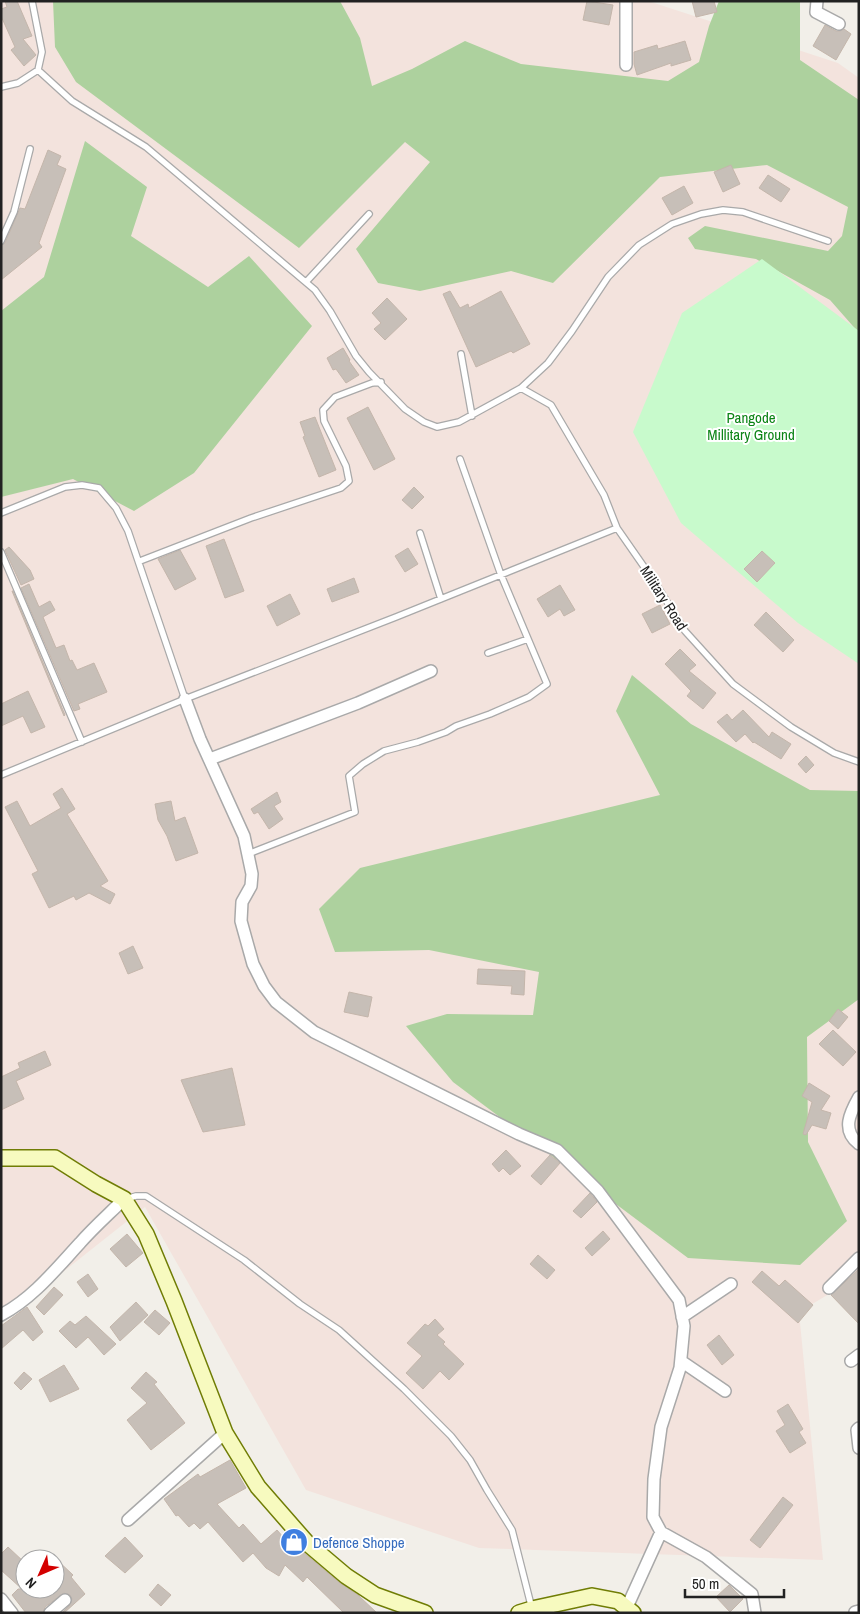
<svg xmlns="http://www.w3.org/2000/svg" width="860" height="1614" font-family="'Archivo Narrow',sans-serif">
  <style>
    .military { fill: #f3e3dd }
    .forest { fill: #add19e }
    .park { fill: #c8facc }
    .building { fill: #c7bfb8; stroke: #c4b6ab }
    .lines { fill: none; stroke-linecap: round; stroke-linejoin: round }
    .service-casing { stroke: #a9a9a9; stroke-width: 8 }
    .minor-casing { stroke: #a9a9a9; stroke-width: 14 }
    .secondary-casing { stroke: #707d05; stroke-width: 18 }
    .service { stroke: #fff; stroke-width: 5.5 }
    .minor { stroke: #fff; stroke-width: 11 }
    .secondary { stroke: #f7fabf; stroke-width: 15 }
    .labels { text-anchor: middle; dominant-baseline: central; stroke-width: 4; stroke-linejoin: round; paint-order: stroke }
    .park-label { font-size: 15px; fill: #0c8416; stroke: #fff }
    .street-label { font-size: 15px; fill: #222; stroke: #fff }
    .shop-label { font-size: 15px; fill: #366cbe; stroke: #fff; text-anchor: start }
  </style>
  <rect width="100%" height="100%" fill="#f2efe9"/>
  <path class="military" d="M1 1H648L838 63 859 78V1276L799 1312 823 1560 479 1548 306 1490 145 1207 1 1321Z"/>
  <path class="forest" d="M53 1H340L360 38 372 86 412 69 465 41 521 64 668 81 699 62 709 26 719 1H800V60L859 100V333L830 300 756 259 695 249 688 238 705 226 828 251 842 236 848 207 767 165 660 177 553 283 511 271 420 291 378 283 356 249 430 162 405 142 299 248 76 82 55 47Z
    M85 141 147 187 131 236 208 287 249 256 312 326 194 473 134 511 73 479 1 497V311L44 277Z
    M632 675 691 724 810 790 859 791V999L807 1037 808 1142 847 1221 800 1265 688 1258 453 1082 406 1026 447 1014 533 1015 539 972 429 950 335 952 319 909 360 868 660 795 616 711Z"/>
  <path class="park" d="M762 259 859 331V664L798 623 681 523 633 432 682 313Z"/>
  <path class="building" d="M5 1H17L32 36 23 39 36 55 24 66 11 50 15 47 1 16V9L7 7Z
    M587 1 613 5 609 25 583 20Z
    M692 1H714L717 12 696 17Z
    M825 25 836 31H840L844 29 851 34 836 60 813 46Z
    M685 41 691 60 671 66V63L637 75 634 64V52L657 45 658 49Z
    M48 150 61 156 57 165 66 169 39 243 42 247 1 280V246L5 243 20 208 25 209Z
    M731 165 740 184 723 192 714 172Z
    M768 175 790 189 781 202 759 188Z
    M684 186 693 203 672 215 662 198Z
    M450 291 460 308 468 304 469 308 501 291 530 344 513 353 511 351 476 367 443 294Z
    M387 298 407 319 385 340 374 329 381 323 372 313Z
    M343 348 350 360 349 361 359 375 346 383 336 369 333 370 327 358Z
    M368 407 395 459 374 470 347 418Z
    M315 417 336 470 319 477 303 437 305 436 300 422Z
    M414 487 424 497 412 509 402 500Z
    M224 539 244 591 225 598 206 546Z
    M9 547 30 570 34 579 21 585 5 550Z
    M408 548 418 564 405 572 395 556Z
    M180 550 196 579 175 590 158 559Z
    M762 551 775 563 757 582 744 569Z
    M354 578 359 592 332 602 327 589Z
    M29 584 39 607 50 601 55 610 43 617 56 648 64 645 70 661 72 660 77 670 94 663 107 692 78 704 80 709 74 711 21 588Z
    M560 585 575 610 564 616 560 609 548 617 537 599Z
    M12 591H13L65 715 64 716Z
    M290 594 300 614 277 626 267 606Z
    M660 605 670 624 652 633 642 614Z
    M766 612 794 640 783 652 754 625Z
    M680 649 696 665 689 671 716 693 703 709 687 696 691 691 665 664Z
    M28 691 45 727 31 733 23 716 1 726V704Z
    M743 710 769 737 772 732 791 744 781 759 754 742 753 743 745 734 736 742 717 722 727 714 732 720Z
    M806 756 814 765 806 773 798 764Z
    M62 788 75 809 67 814 108 881 100 886 115 894 110 904 89 893 76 900 74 896 49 908 32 874 38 871 5 807 17 801 30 826 61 808 53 794Z
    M277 792 281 802 274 806 283 819 269 829 258 812 254 814 251 809Z
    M171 801 175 821 185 817 198 853 176 861 167 836 158 820 155 804Z
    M133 946 143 968 128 974 119 953Z
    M478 969 525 971 524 995 511 994 512 986 477 984Z
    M349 992 372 997 368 1017 344 1012Z
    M838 1009 848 1017 838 1029 829 1021Z
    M833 1030 856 1052 843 1066 819 1044Z
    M45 1051 51 1065 16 1081 24 1099 1 1110V1077L20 1068 18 1063Z
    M232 1068 245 1125 203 1132 181 1080Z
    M809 1083 830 1096 821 1110 831 1113 826 1129 812 1125 806 1135 803 1134 812 1102 802 1096Z
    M506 1150 521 1166 510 1175 503 1168 499 1172 492 1164Z
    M550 1155 560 1163 541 1185 531 1176Z
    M590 1193 597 1202 581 1218 573 1211Z
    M603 1231 610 1239 592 1256 585 1248Z
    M127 1234 143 1253 126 1267 110 1249Z
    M538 1255 555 1270 547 1279 530 1264Z
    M859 1269V1324L831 1295Z
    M762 1271 779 1286 785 1280 813 1305 798 1323 752 1282Z
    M88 1274 98 1289 88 1297 77 1282Z
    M54 1287 63 1295 44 1315 36 1307Z
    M136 1302 148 1315 120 1341 110 1327Z
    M27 1307 43 1332 33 1341 23 1330 1 1349V1326Z
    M155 1310 170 1323 159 1335 144 1322Z
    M86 1316 116 1344 104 1355 88 1337 76 1348 59 1331 70 1321 75 1325Z
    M435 1319 444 1329 437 1335 445 1342 443 1344 464 1364 449 1380 440 1371 423 1389 406 1373 422 1356 407 1343 425 1324 428 1326Z
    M719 1335 734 1355 722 1365 707 1345Z
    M64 1365 79 1389 50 1402 39 1380Z
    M24 1372 32 1379 21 1390 14 1383Z
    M146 1372 157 1382 154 1384 185 1423 151 1450 127 1420 147 1403 131 1388Z
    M788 1404 803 1429 799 1432 806 1443 790 1453 776 1431 785 1425 777 1411Z
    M230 1460 246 1488 217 1504 239 1528 243 1524 261 1544 277 1530 284 1538 286 1535 303 1552 340 1583 358 1595 377 1613H344L307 1577 303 1582 285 1565 279 1576 266 1568 253 1553 243 1562 208 1522 200 1529 194 1523 189 1527 178 1515 176 1516 164 1499 198 1474 200 1477Z
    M783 1497 793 1505 760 1548 750 1540Z
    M125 1537 143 1556 125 1573 105 1556Z
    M8 1547 25 1563V1589H55V1558L73 1575 71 1577 85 1594 64 1613H62L70 1605 72 1599 70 1595 64 1593 45 1607 43 1613H26L12 1595 18 1589H22L1 1570V1554Z
    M158 1584 171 1595 161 1606 149 1595Z
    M729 1585 743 1599 730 1612 716 1597Z"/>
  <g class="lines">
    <g class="service-casing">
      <path id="service" d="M32 1 42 52 38 70
        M1 87 18 83 38 70 72 101 146 147 315 290 330 311 356 356 369 372 405 409 424 422 437 427 459 422 521 388 548 363 572 331 608 277 639 245 672 224 701 214 723 210 743 212 828 241
        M1 241 14 212 30 149
        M306 282 369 214
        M461 354 472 416
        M521 388 551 405 604 495 617 528 656 584 685 631 733 684 791 727 834 753 859 762
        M1 513 65 487 82 485 99 488 116 508 128 531 185 699
        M420 533 441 599
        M1 552 82 742
        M140 561 251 518 341 488 349 481 346 466 324 421 323 410 335 397 372 383 381 382
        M488 653 528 639
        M1 775 185 699 396 617 617 528
        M248 854 355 812 349 776 363 764 384 751 418 742 446 732 456 726 490 714 529 697 547 684 501 575 460 459
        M126 1199 136 1196H146L244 1260 300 1304 339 1330 404 1389 451 1436 470 1460 487 1490 512 1530 532 1609"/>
    </g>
    <g class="minor-casing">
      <path id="minor" d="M817 1 816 12 839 24
        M626 65V1
        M185 699 200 739 244 836 252 874 251 886 242 902 241 921 253 964 264 986 276 1002 314 1032 519 1134 557 1150 598 1191 679 1300 684 1326 680 1368 661 1427 654 1479 653 1517 661 1532 706 1557 752 1594 755 1613
        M210 759 358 703 431 671
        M859 1097C850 1113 841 1130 859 1144
        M829 1288 859 1258
        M1 1315C33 1298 56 1269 80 1243 94 1227 109 1214 124 1199
        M682 1317 731 1284
        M681 1361 725 1391
        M851 1361 859 1355
        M859 1428 857 1430 859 1448
        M128 1520 225 1433
        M1 1599 12 1613
        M627 1607 661 1532
        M855 1612 859 1611
        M50 1613 65 1600"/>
    </g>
    <g class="secondary-casing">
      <path id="secondary" d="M1 1158H55L96 1184 124 1199 146 1234 174 1301 225 1433 258 1487 307 1543 346 1576 375 1595 425 1613
        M519 1613 532 1609 592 1596 618 1601 633 1613"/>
    </g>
    <use href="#service" class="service"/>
    <use href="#minor" class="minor"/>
    <use href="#secondary" class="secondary"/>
  </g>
  <defs>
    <g id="shop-disc" transform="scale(1.4375)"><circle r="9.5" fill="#3f7fe0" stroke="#fff"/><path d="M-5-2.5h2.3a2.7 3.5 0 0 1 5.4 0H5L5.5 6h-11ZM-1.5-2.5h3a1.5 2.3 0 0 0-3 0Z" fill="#fff"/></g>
  </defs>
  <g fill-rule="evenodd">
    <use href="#shop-disc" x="294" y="1542"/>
  </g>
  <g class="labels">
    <g class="park-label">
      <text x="751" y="417">Pangode<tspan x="751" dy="17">Millitary Ground</tspan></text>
    </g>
    <g class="street-label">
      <text transform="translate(664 598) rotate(57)">Military Road</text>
    </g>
    <g class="shop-label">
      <text x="313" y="1542">Defence Shoppe</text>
    </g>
  </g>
  <rect width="860" height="1614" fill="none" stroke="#222222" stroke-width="5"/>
  <g transform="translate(40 1574) rotate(225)"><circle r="24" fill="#ffffff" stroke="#a7a7a7"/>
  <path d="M0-4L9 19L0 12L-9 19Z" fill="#d40000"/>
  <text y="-8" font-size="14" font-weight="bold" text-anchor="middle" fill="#222222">N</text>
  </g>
  <path d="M685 1589v8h99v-8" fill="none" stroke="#222222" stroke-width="2.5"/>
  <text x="692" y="1589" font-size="15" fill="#222222" stroke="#ffffff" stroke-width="4" paint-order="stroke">50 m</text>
</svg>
